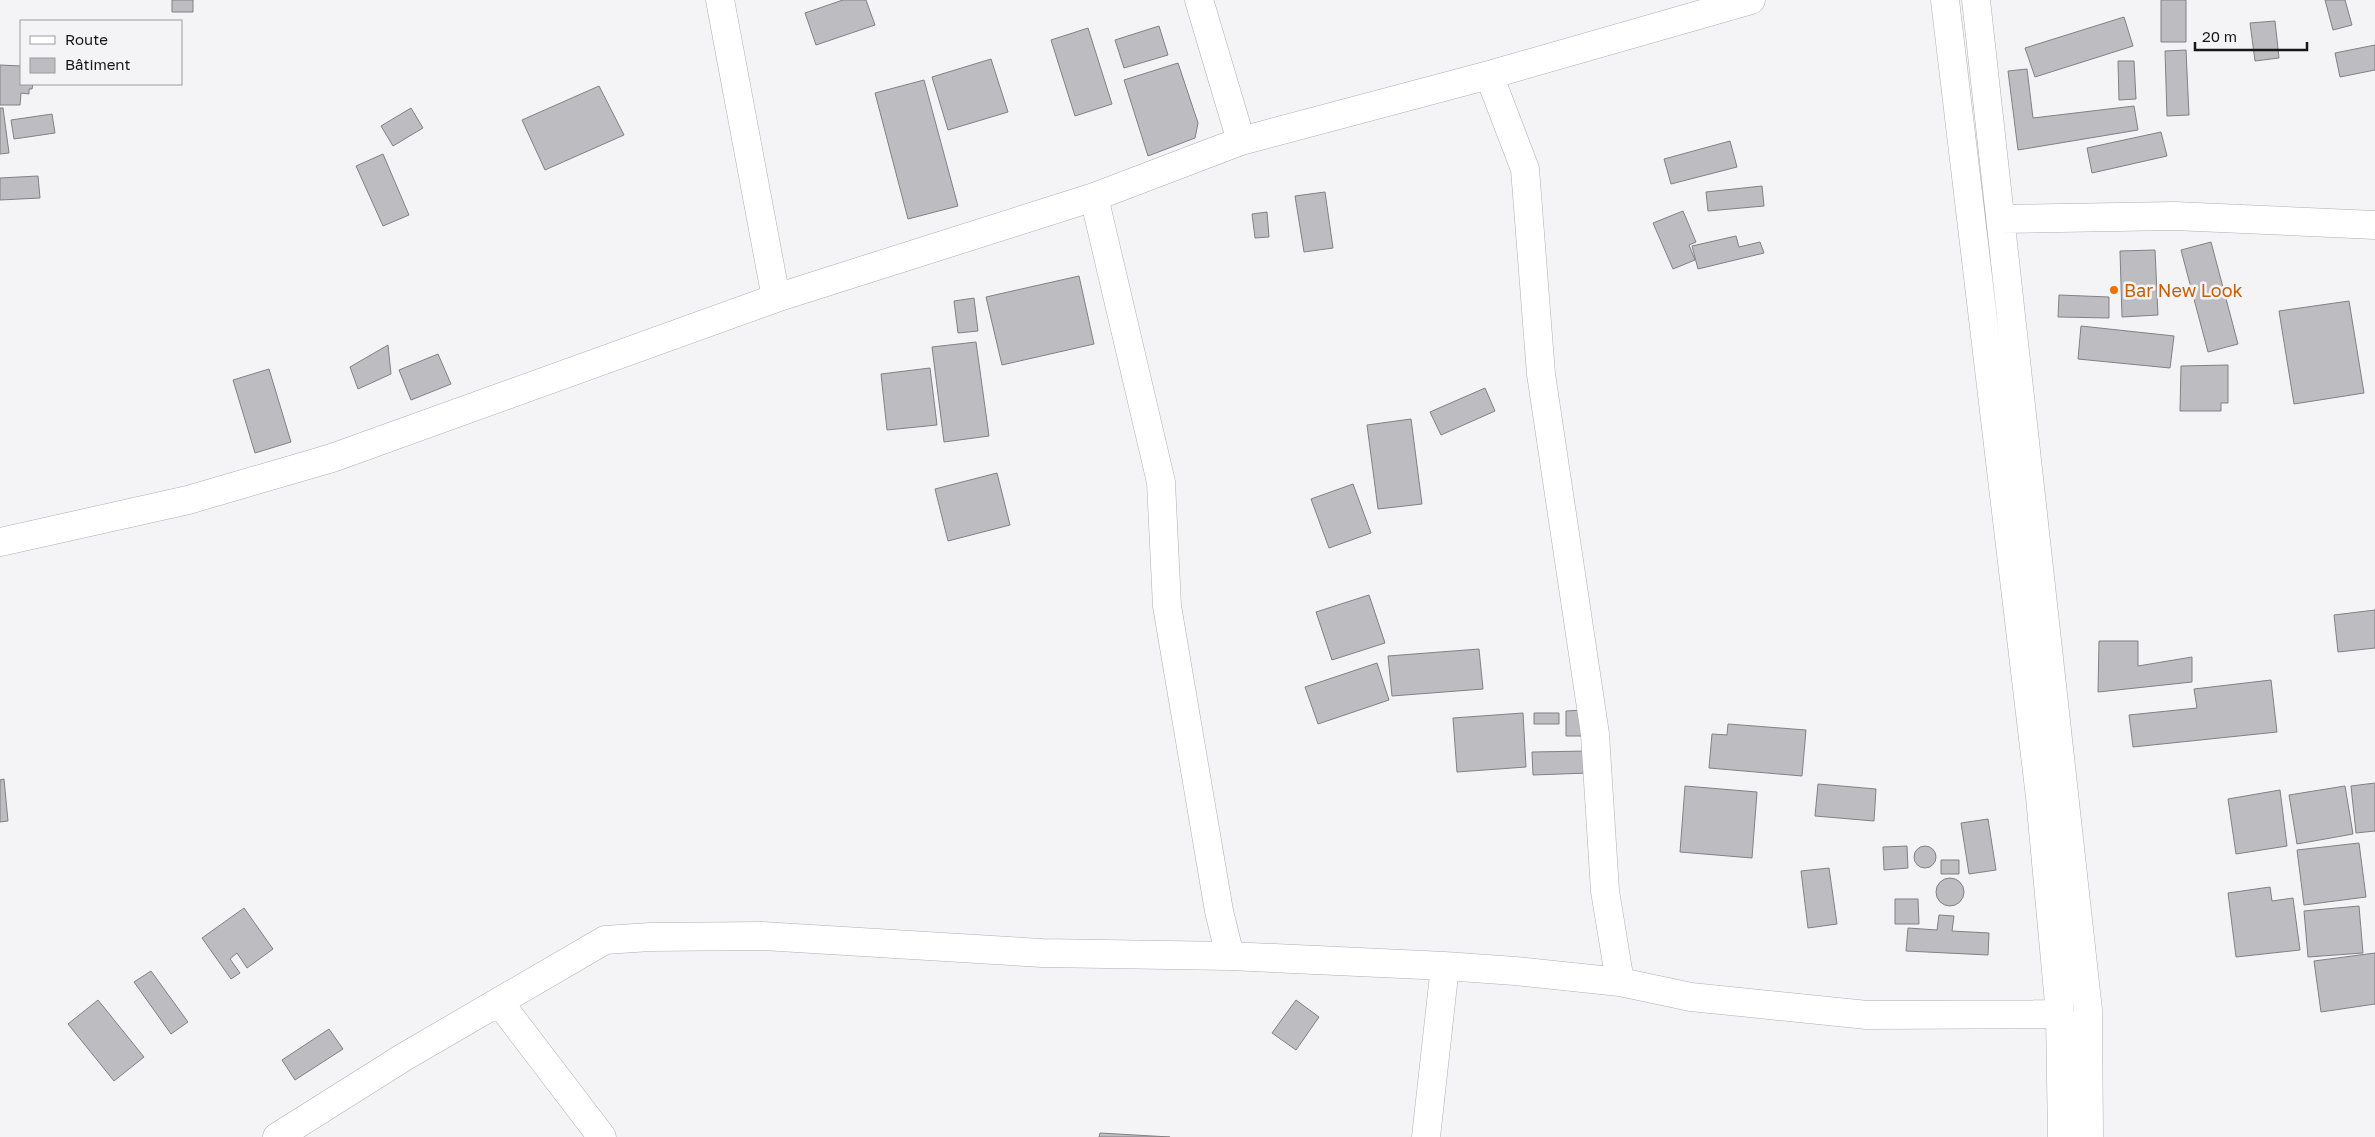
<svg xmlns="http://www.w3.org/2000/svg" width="2375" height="1137" font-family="'Golos Text',sans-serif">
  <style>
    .building { fill: #bdbcc0; stroke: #818184 }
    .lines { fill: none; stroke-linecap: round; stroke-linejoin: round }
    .minor-casing { stroke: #afafb2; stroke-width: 29 }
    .minor { stroke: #fff; stroke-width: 28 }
    .food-dot { fill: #e8710a; stroke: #f4f4f7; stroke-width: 2 }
    .labels { text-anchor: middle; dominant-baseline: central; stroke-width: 5; stroke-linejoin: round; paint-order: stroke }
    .food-label { font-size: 18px; fill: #c56008; stroke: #f4f4f7; text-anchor: start }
  </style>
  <rect width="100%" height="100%" fill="#f4f4f7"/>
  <path class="building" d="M172 0H193V12H172Z
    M843 0H866L875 25 816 45 805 13Z
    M2161 0H2186V42H2161Z
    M2325 0H2345L2352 25 2333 30Z
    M2124 17 2133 46 2035 77 2025 48Z
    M2275 21 2279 58 2255 61 2250 23Z
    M1159 26 1168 55 1124 68 1115 40Z
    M1088 28 1112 104 1075 116 1051 40Z
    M2375 45V70L2340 77 2335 53Z
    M2186 50 2189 115 2167 116 2165 51Z
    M991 59 1008 112 948 130 932 77Z
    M2118 61H2134L2136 99 2119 100Z
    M1178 63 1198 123 1195 138 1148 156 1124 80Z
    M0 65 21 66V84H33L32 89H29V94L21 93 20 105H0Z
    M2027 69 2033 118 2134 106 2138 130 2018 150 2008 71Z
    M924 80 958 206 908 219 875 93Z
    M599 86 624 135 545 170 522 120Z
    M0 108H3L9 153 0 154Z
    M411 108 423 128 393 146 381 126Z
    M52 114 55 133 14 139 11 120Z
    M2161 132 2167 156 2092 173 2087 148Z
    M1730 141 1737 167 1671 184 1664 159Z
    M383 154 409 215 383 226 356 166Z
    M38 176 40 198 0 200V178Z
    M1762 186 1764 206 1708 211 1706 192Z
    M1325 192 1333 248 1304 252 1295 196Z
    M1683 211 1696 242 1689 245 1695 260 1673 269 1653 223Z
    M1267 212 1269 237 1255 238 1252 214Z
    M1736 236 1739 247 1760 242 1764 253 1698 269 1692 246Z
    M2211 242 2238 344 2208 352 2181 250Z
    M2155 250 2158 315 2122 317 2120 251Z
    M1079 276 1094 344 1002 365 986 297Z
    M2059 295 2109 297V318L2058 317Z
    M974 298 978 331 958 333 954 301Z
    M2349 301 2364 393 2294 404 2279 311Z
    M2081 326 2174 336 2170 368 2078 359Z
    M976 342 989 436 944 442 932 347Z
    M388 345 391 374 358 389 350 367Z
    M438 354 451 384 411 400 399 370Z
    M2228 365V403H2221V411H2180L2181 366Z
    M930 368 937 425 887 430 881 374Z
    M269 369 291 442 255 453 233 380Z
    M1485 388 1495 411 1441 435 1430 412Z
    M1411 419 1422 504 1378 509 1367 425Z
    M997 473 1010 525 948 541 935 489Z
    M1353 484 1371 533 1329 548 1311 499Z
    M1369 595 1385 643 1332 660 1316 612Z
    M2375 610V648L2338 652 2334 615Z
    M2099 641H2138V666L2192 657V682L2098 692Z
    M1479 649 1483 689 1392 696 1388 656Z
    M1377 663 1389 700 1318 724 1305 687Z
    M2271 680 2277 732 2133 747 2129 715 2197 708 2194 689Z
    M1582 710 1583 736H1566V711Z
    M1523 713 1526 767 1457 772 1453 718Z
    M1534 713H1559V724H1534Z
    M1728 724 1806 730 1802 776 1709 768 1712 734 1727 735Z
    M1588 751 1589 773 1533 775 1532 752Z
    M4 779 8 821 0 822V780Z
    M2375 783V831L2356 833 2351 786Z
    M1818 784 1876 789 1874 821 1815 816Z
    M1685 786 1757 792 1752 858 1680 852Z
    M2345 786 2353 834 2297 844 2289 795Z
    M2280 790 2287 846 2236 854 2228 799Z
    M1988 819 1996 870 1969 874 1961 823Z
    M2359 843 2366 897 2304 905 2297 850Z
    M1907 846 1908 868 1884 870 1883 847Z
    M1914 857a11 11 0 1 1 22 0a11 11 0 1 1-22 0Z
    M1941 860H1959V874H1941Z
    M1829 868 1837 924 1808 928 1801 871Z
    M1936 892a14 14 0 1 1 28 0a14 14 0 1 1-28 0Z
    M2270 887 2272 901 2293 898 2300 950 2236 957 2228 893Z
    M1895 899H1918L1919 924H1895Z
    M2359 906 2363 953 2308 957 2304 911Z
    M244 908 273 949 247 968 237 953 230 959 240 973 231 979 202 938Z
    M1939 915 1954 916 1952 931 1989 933 1988 955 1906 951 1908 928 1937 930Z
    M2375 953V1004L2321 1012 2314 961Z
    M151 971 188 1022 171 1034 134 982Z
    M98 1000 144 1057 114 1081 68 1024Z
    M1296 1000 1319 1017 1296 1050 1272 1033Z
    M329 1029 343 1049 295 1080 282 1060Z
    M1100 1133 1170 1137H1099Z"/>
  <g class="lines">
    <g class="minor-casing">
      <path id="minor" d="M720 0 776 298
        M1199 0 1241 141
        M1945 0 2040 797 2060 1014 2062 1137
        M1976 0 2088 1010 2089 1137
        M1489 75 1525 169 1541 374 1595 734 1605 891 1620 982
        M1094 197 1161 482 1167 606 1219 911 1230 956
        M2002 219 2174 216 2375 225
        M0 542 188 500 332 458 776 298 1094 197 1241 141 1489 75 1751 0
        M499 1002 602 1137
        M277 1137 404 1057 605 940 650 937 762 936 1042 953 1230 956 1445 966 1515 971 1620 982 1691 997 1867 1015 2060 1014
        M1426 1137 1445 966"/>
    </g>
    <use href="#minor" class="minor"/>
  </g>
  <circle class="food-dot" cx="2114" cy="290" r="5"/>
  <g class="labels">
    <g class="food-label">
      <text x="2124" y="290">Bar New Look</text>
    </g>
  </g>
  <rect x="20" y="20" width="162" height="65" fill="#f4f4f7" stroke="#9c9c9e"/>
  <rect x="30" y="36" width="25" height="8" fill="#ffffff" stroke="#9c9c9e"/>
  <text x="65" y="45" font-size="15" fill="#171718">Route</text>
  <rect x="30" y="58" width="25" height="15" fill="#bdbcc0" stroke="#9c9c9e"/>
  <text x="65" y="70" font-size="15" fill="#171718">Bâtiment</text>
  <path d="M2195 42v8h112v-8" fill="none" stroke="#171718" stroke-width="2.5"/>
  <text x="2202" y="42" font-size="15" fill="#171718" stroke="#f4f4f7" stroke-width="4" paint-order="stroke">20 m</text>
</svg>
